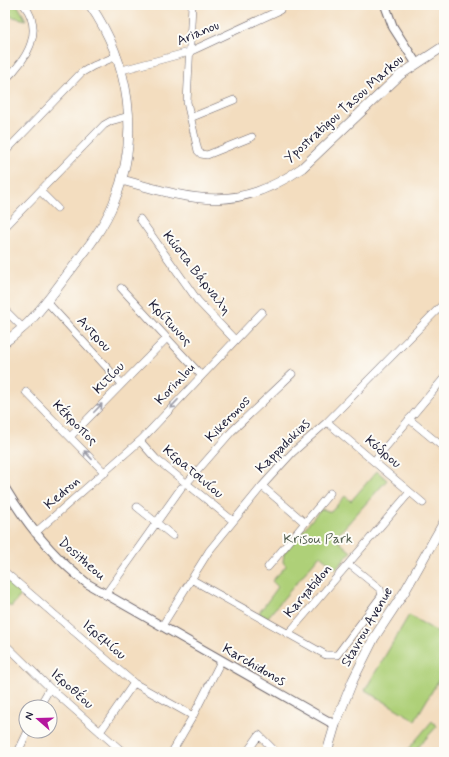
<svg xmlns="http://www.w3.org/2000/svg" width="449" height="757" font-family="Mynerve,sans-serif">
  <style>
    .green { fill: #aed078; stroke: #68795a }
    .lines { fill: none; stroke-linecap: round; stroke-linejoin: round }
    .minor-casing { stroke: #6b6369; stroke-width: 8 }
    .tertiary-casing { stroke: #6b6369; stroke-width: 10 }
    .secondary-casing { stroke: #6b6369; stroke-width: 10 }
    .minor { stroke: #fff; stroke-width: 7 }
    .tertiary { stroke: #fff; stroke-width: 8 }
    .secondary { stroke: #fff; stroke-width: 9 }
    .oneway { stroke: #9c9ca7 }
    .labels { text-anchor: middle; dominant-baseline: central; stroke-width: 4; stroke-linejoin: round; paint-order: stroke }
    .street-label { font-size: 14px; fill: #22223b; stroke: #fdfcf7 }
    .park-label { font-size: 14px; fill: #535f50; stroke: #fdfcf7 }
  </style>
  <rect width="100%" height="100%" fill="#fdfcf7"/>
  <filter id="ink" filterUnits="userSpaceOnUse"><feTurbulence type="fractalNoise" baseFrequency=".025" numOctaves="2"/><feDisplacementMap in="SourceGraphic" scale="8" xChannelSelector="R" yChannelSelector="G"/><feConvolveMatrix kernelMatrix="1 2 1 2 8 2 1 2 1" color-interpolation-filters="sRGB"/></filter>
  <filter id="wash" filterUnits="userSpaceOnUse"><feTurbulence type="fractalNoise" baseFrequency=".012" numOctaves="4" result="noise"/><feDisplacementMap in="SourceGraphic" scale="16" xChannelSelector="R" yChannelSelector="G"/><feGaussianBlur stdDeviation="0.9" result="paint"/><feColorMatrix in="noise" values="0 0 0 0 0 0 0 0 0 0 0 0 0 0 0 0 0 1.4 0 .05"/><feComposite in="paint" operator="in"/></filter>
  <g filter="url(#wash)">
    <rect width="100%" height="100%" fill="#f3ddbf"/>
    <path class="green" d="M9 5 18 6 26 20 5 15V9Z
      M377 471 387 480 335 538 351 552 336 569 320 555 267 618 259 613 278 587 272 581 286 566 283 562 284 553 319 511 323 509 331 512 345 496 351 501Z
      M5 580 22 594 11 607 5 602Z
      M409 615 444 636V671L415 720 365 690Z
      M432 721 437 726 414 752H406Z"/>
  </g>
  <g filter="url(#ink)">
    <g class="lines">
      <g class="minor-casing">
        <path id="minor" d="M192 5 187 102 198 151 201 154 207 155 252 137
          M122 70 189 52 280 10
          M5 80C26 60 45 32 24 5
          M190 118 234 100
          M5 152 81 73 93 66 117 56
          M40 191 57 208
          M140 219 198 301 235 340
          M5 227 104 125 111 121 129 116
          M121 288 201 375
          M47 302 122 384
          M5 310 23 328
          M26 392 105 473
          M409 419 444 448
          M327 422 423 503
          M71 436 166 339
          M140 441 156 459 232 520
          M374 461 444 378
          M186 484 232 431 292 374
          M262 486 304 522
          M137 507 173 536
          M35 533 142 439 262 312
          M268 567 330 493
          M5 572 134 683 193 716
          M191 579 326 655H337L382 595 380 589 349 564
          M105 595 181 488
          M162 626 209 551 262 486 292 453 327 422 444 303
          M288 634 410 492
          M5 644 50 688 123 752
          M39 707 50 688
          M100 732 134 683
          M18 752 28 731
          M172 752 193 716 221 661
          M247 752 259 735 276 752"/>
      </g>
      <g class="tertiary-casing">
        <path id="tertiary" d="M385 5 393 27 416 63
          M5 488C27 525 54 558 88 584L335 725"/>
      </g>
      <g class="secondary-casing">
        <path id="secondary" d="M122 180C193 200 236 214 302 168L400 75 444 46
          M5 342C13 336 21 330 28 323 44 307 57 288 70 271 87 249 104 227 114 202 141 136 130 63 90 5
          M327 752 335 725 353 680 374 638 405 591 444 522"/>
      </g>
      <use href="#minor" class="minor"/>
      <use href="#tertiary" class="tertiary"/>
      <use href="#secondary" class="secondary"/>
    </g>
    <defs><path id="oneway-shaft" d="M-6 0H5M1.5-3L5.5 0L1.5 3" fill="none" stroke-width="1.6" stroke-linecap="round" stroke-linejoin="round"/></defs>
    <g class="oneway">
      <use href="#oneway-shaft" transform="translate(174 404) rotate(133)"/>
      <use href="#oneway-shaft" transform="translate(98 408) rotate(-46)"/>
      <use href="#oneway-shaft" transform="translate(88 455) rotate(-133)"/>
    </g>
  </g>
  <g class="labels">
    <g class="street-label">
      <text transform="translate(198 33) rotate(-23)">Arianou</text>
      <text transform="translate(344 109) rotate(-42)">Ypostratigou Tasou Markou</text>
      <text transform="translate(197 273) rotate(52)">Κώστα Βάρναλη</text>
      <text transform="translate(170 323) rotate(47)">Κρίτωνος</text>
      <text transform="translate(94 334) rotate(47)">Αντρου</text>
      <text transform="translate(109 378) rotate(-46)">Κιτίου</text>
      <text transform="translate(175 384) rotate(-47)">Korinlou</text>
      <text transform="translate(228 419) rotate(-46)">Kikeronos</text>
      <text transform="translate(75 423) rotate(45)">Κέκροπος</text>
      <text transform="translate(283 446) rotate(-45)">Kappadokias</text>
      <text transform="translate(383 452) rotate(40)">Κόδρου</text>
      <text transform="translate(193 472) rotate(40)">Κερατσινίου</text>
      <text transform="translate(62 493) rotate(-41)">Kedron</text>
      <text transform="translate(82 559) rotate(41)">Dositheou</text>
      <text transform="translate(308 591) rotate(-49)">Karyatidon</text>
      <text transform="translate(367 627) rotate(-60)">Stavrou Avenue</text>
      <text transform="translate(104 640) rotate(41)">Ιερεμίου</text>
      <text transform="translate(254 665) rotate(30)">Karchidonos</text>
      <text transform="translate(72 689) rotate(42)">Ιεροθέου</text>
    </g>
    <g class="park-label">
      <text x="318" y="539">Krisou Park</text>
    </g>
  </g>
  <rect width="449" height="757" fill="none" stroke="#fdfcf7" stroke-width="20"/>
  <g transform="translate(38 719) rotate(290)"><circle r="19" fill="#fdfcf7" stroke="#a5a5ac"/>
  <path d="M0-3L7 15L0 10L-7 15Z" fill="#b5179e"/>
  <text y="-6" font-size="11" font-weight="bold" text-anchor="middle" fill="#22223b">N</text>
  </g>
</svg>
